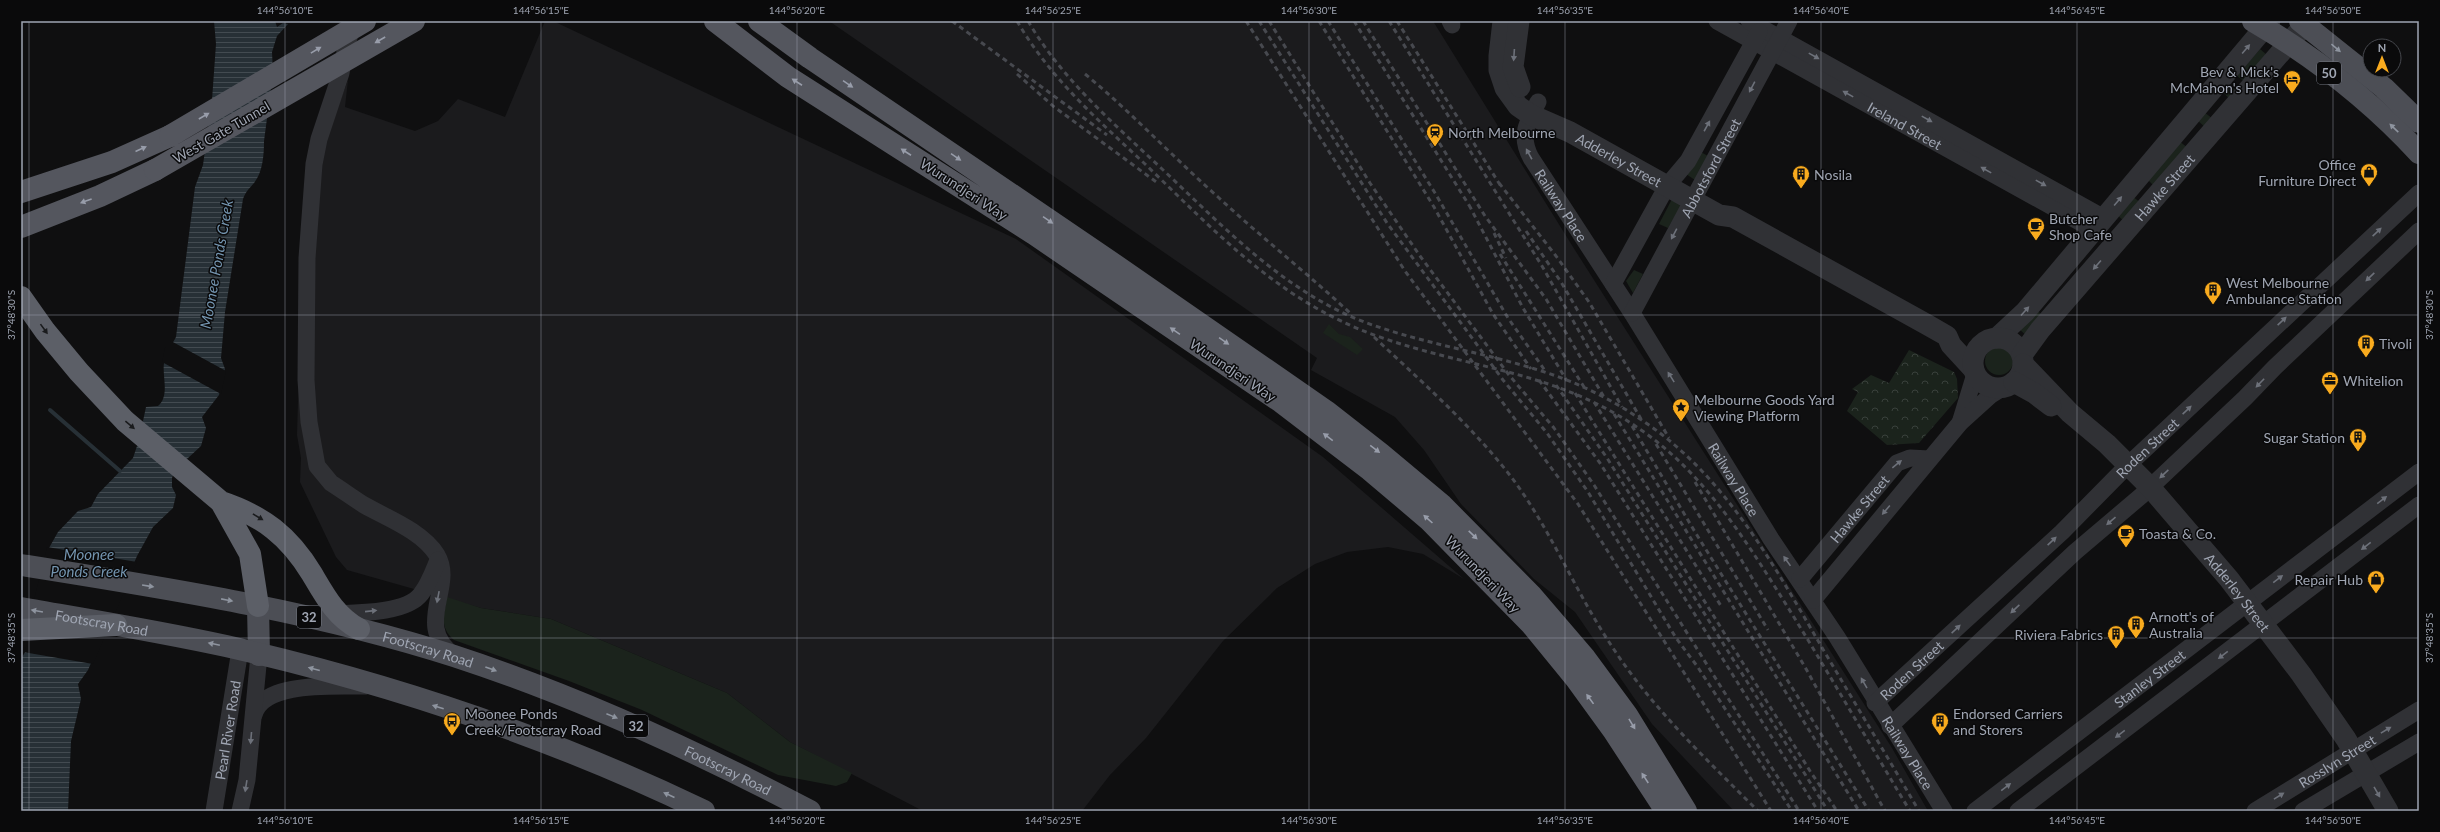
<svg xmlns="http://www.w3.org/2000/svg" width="2440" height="832" font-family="Lato,sans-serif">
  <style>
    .built { fill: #1b1b1d }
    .green { fill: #1b231c }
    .forest { fill: url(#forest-crowns) }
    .water { fill: url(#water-rules) }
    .pier { fill: #0f0f10 }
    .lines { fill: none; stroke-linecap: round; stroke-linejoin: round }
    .stream { stroke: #273036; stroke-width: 4 }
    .minor { stroke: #303135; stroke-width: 17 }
    .tertiary { stroke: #303135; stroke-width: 21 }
    .primary { stroke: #4c4e55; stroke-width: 22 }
    .trunk { stroke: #54565e; stroke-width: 22 }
    .motorway { stroke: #5c5f67; stroke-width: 22 }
    .rail { stroke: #47494f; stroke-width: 3; stroke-dasharray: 5 4; stroke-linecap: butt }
    .trunk-bridge { stroke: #54565e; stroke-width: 22 }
    .oneway { fill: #989daa }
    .oneway2 { fill: #8e949f }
    .oneway3 { fill: #6d717a }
    .oneway4 { fill: #1a1b1d }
    .ticks { fill: none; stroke: #9fa5b2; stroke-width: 1; stroke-opacity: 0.45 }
    .labels { text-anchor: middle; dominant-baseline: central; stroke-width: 3; stroke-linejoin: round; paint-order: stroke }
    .shield { fill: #0a0a0b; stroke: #727680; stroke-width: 1 }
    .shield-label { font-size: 13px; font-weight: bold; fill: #9fa5b2 }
    .poi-label { font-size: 14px; fill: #9fa5b2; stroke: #0a0a0b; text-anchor: start }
    .street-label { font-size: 14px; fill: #9fa5b2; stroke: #0a0a0b }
    .water-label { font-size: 15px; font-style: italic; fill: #7495b0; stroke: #0a0a0b }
    .neatline { fill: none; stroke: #9fa5b2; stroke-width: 1.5 }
    .ticks-label { font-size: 10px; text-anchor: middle; fill: #9fa5b2 }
  </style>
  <defs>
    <pattern id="forest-crowns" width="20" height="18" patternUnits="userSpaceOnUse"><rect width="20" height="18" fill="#1b231c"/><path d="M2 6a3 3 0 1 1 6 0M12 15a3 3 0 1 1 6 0" fill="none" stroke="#39403b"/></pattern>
    <pattern id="water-rules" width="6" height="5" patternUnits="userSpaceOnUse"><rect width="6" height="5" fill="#273036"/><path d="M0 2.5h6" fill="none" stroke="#434b51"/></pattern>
  </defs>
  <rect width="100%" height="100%" fill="#0f0f10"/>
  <path class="built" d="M545 21H553L1016 239 1323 457 1464 579 1423 554 1388 547 1347 552 1315 564 1277 588 1223 641 1146 738 1110 775 1082 811H923L790 742 727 693 551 619 481 608 347 570 336 557 300 482 301 458 297 435 302 262 311 177 348 80 345 107 415 131 438 121 458 99 505 117Z
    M829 21H1433L1573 247 1892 748 1928 811H1734L1652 724 1575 612 1534 579 1461 504 1424 450 1395 417 1311 370 1317 358Z"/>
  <path class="green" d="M2260 49 2267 55 2245 82 2237 76Z
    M2229 84 2237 91 2230 99 2222 92Z
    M2204 112 2213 119 2206 128 2197 120Z
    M2179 141 2188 148 2155 187 2147 179Z
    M1699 151 1708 156 1695 180 1686 174Z
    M2132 196 2141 203 2125 222 2116 214Z
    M1672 199 1682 204 1668 228 1659 224Z
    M1634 270 1643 274 1633 293 1626 281Z
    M2036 310 2044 316 2027 336 2020 330Z
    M1329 324 1339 334 1350 337 1363 349 1357 355 1323 333Z
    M1985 361a14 14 0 1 1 28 0a14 14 0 1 1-28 0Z
    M447 597 481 608 551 619 727 693 790 742 852 773 847 782 836 786 778 775 642 710 569 681 454 640C439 627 444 615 447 597Z"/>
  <path class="forest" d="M1909 350 1954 372 1957 379 1958 398 1919 443 1887 445 1847 411 1858 392 1852 389 1871 375 1889 383Z"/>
  <path class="water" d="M214 21H275L277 27 283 23 288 24 277 36 272 52 273 73 264 141C264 154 263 172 254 183 249 189 246 191 243 199L225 312 221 358 225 369 219 395 202 417 206 428 201 446 175 470 172 478V487L176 495 173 508 153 527 137 556 88 670 78 684 81 699 71 741 68 811H21V659L28 647 49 548 58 532 78 511 91 507 98 494 133 458 139 440 146 407 158 406C170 396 162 376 164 363 165 353 172 345 176 337L195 187 203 165 212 100 216 44Z"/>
  <path class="pier" d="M171 341 226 371 221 394 162 362 165 348Z
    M47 547 137 562 93 664 23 652 28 642 35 596Z"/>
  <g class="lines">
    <path class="stream" d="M50 410 120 471"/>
    <g class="minor">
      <path d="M1450 21 1452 25"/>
      <path id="s1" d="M1717 21 2094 230"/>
      <path d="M1749 21 2104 218"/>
      <path d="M354 23 346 46 341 73 319 139 314 164 307 258 306 380 309 422 317 466 331 483C342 490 353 498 364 505 387 518 422 531 437 555 456 587 412 626 455 656"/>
      <path id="s2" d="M1538 102C1527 122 1519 136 1531 158L1632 313 1771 539 1837 637 1944 811"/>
      <path d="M1613 284 1667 186 1688 161 1759 32"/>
      <path id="s3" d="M1632 313 1789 21"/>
      <path d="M1960 423 1975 374"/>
      <path id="s4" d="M1800 579 1897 463 1910 458 1929 459"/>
      <path d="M1813 600 1960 423 1991 395 2002 388"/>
      <path d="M332 614C355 613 406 614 421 594 429 584 433 572 438 560"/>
      <path id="s5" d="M1875 703 2062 532 2128 465 2419 193"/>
      <path d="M254 715C263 680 338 687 366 686"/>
      <path d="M1890 726 2075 552 2141 496 2245 398 2275 367 2419 231"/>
      <path id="s6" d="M214 811 240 650"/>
      <path d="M240 811 247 780 259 655"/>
      <path id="s7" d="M1975 811 2419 472"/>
      <path d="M2018 811 2419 505"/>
      <path id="s8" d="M2255 811 2419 710"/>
      <path d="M2303 811 2419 742"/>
    </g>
    <g class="tertiary">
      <path id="s9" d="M1503 21 1499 56V70L1505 88 1518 106 1531 115 1570 132 1719 215 1733 217 1926 324 1947 336 1951 345 1974 370"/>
      <path d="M1519 21 1513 67 1520 87"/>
      <path d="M1997 338 2025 312 2270 21"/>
      <circle cx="1998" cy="363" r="25"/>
      <path id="s10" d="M2022 355 2040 330 2308 21"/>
      <path id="s11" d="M2023 364 2070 413 2107 444 2150 487 2229 579 2301 674 2346 739 2388 811"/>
      <path d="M2014 382 2034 393 2051 406"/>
    </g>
    <g class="primary">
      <path d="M2253 21C2313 56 2371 101 2419 153"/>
      <path d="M2300 21 2384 88 2419 122"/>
      <path id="s12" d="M21 565C166 588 313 611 454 656 577 696 696 751 810 811"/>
      <path d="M258 606 259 655"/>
      <path id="s13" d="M21 608C89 620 158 631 226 646 389 683 553 738 704 811"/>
    </g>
    <path class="trunk" d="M715 21 788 77 1034 234 1281 402 1370 470 1429 520 1531 624 1576 679 1613 730 1666 811
      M759 21 810 58 1105 258 1326 411 1381 454 1442 505 1531 595 1585 658 1627 715 1686 811
      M21 192 112 162 170 136
      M21 227 100 196 155 170"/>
    <path class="motorway" d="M21 297 45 331 79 372 125 421 221 502 250 554 258 606
      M221 502C263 516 289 536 312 574 325 596 336 617 359 629
      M21 630 116 625"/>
    <path class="rail" d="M952 21 1107 135
      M1017 21C1050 78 1098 120 1145 164 1218 234 1279 301 1377 336 1472 370 1557 370 1644 432 1704 475 1743 536 1782 598 1826 668 1867 740 1910 811
      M1028 21C1062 79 1112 122 1161 168 1224 227 1284 292 1367 323 1422 343 1480 352 1535 369 1575 381 1612 399 1646 423 1727 478 1776 569 1824 651 1856 705 1888 758 1919 811
      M1246 21 1405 271 1578 504 1771 811
      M1259 21 1387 223 1503 380 1547 433 1588 492 1676 638 1697 666 1792 811
      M1269 21 1370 183 1420 256 1509 375 1554 428 1594 485 1799 811
      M1319 21 1434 207 1493 314 1531 369
      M1328 21 1435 193 1508 318 1546 372
      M1354 21 1472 210
      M1363 21 1485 216 1546 299 1604 397
      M1389 21 1542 266 1622 407
      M1397 21 1502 188
      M1017 74 1053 106 1159 184
      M1085 74C1132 113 1173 157 1218 197 1261 237 1307 273 1350 313
      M1499 183 1556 256 1589 302 1669 438
      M1469 205 1523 308 1567 381
      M1526 231 1561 282 1641 419
      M1494 233 1506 258
      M1500 254 1584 387
      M1374 337C1422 382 1472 426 1512 478 1551 530 1575 591 1611 645 1651 707 1706 759 1758 811
      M1539 380 1600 463 1818 811
      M1556 385 1607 458 1828 811
      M1575 393 1810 771 1837 811
      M1594 402 1721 606
      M1614 414 1859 811
      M1632 426 1695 532 1869 811
      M1656 444 1768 630
      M1695 482 1805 667 1885 811"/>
    <path class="trunk-bridge" d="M170 136 365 21
      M155 170 414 21"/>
  </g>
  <defs><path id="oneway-solid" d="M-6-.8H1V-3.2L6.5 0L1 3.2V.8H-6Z"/></defs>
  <g class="oneway">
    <use href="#oneway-solid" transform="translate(380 40) rotate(150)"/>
    <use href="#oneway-solid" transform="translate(316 50) rotate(-31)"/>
    <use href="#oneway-solid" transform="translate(797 82) rotate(-147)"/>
    <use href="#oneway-solid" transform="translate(848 84) rotate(34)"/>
    <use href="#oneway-solid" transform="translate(204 116) rotate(-30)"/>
    <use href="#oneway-solid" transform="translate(141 149) rotate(-24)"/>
    <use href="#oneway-solid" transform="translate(906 152) rotate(-147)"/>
    <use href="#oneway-solid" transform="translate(956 157) rotate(34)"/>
    <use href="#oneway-solid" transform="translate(86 201) rotate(160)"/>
    <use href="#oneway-solid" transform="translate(1048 220) rotate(34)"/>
    <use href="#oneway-solid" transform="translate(1175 331) rotate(-146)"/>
    <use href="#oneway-solid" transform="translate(1224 341) rotate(35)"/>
    <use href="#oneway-solid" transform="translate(1328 437) rotate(-143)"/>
    <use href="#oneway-solid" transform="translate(1375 449) rotate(37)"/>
    <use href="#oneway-solid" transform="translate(1428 519) rotate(-138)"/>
    <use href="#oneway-solid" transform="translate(1473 535) rotate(44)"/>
    <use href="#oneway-solid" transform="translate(1590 699) rotate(-126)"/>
    <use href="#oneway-solid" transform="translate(1632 724) rotate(59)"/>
    <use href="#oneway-solid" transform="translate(1645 778) rotate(-123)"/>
  </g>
  <g class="oneway2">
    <use href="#oneway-solid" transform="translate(2336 48) rotate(40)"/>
    <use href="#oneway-solid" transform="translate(2394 128) rotate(-136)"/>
    <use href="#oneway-solid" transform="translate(148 586) rotate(9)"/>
    <use href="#oneway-solid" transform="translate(227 600) rotate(11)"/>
    <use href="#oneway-solid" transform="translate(37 611) rotate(-170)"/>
    <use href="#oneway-solid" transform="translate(214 644) rotate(-168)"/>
    <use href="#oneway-solid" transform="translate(314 669) rotate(-165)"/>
    <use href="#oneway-solid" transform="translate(491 669) rotate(20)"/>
    <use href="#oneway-solid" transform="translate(438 707) rotate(-162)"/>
    <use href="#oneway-solid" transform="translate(612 716) rotate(22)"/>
    <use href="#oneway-solid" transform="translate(669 795) rotate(-156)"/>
  </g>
  <g class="oneway3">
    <use href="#oneway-solid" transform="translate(2246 49) rotate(-50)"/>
    <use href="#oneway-solid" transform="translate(1514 55) rotate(94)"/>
    <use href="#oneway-solid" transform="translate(1814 56) rotate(29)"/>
    <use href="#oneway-solid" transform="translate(1752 87) rotate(118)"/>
    <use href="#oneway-solid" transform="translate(1848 94) rotate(-151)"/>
    <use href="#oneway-solid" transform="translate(1927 119) rotate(29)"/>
    <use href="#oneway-solid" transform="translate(1707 126) rotate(-61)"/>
    <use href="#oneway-solid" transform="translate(1529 154) rotate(-119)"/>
    <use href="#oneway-solid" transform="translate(1986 170) rotate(-151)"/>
    <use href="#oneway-solid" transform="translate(2041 183) rotate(29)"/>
    <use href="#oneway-solid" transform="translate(2118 201) rotate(-50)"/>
    <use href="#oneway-solid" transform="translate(2377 232) rotate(-43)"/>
    <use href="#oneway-solid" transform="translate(1674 234) rotate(118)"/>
    <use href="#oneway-solid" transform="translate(2097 265) rotate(131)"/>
    <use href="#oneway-solid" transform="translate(2370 277) rotate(136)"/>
    <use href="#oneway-solid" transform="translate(2025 311) rotate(-48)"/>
    <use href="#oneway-solid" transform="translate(2282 321) rotate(-43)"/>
    <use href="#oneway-solid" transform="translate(1671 377) rotate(-122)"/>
    <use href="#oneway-solid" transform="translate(2260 383) rotate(134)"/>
    <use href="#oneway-solid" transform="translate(2187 410) rotate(-43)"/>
    <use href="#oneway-solid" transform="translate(1897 464) rotate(-39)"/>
    <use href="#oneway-solid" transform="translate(2164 474) rotate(137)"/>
    <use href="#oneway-solid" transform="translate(2382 500) rotate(-37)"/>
    <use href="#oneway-solid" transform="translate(1886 510) rotate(130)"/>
    <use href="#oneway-solid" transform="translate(2111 521) rotate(139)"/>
    <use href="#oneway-solid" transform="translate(2052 541) rotate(-43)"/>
    <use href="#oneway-solid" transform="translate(2366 546) rotate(142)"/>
    <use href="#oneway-solid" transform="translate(1787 561) rotate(-125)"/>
    <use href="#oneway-solid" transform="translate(2278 579) rotate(-37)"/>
    <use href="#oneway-solid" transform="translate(438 597) rotate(101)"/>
    <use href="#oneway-solid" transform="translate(2015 609) rotate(137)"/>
    <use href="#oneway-solid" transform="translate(371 611) rotate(-6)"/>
    <use href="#oneway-solid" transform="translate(1956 629) rotate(-43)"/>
    <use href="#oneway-solid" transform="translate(2223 655) rotate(143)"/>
    <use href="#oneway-solid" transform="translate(1864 683) rotate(-120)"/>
    <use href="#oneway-solid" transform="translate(2386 730) rotate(-31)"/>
    <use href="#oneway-solid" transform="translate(2120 734) rotate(143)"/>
    <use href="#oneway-solid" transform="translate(251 738) rotate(95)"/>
    <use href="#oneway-solid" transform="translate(246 786) rotate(99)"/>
    <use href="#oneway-solid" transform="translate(2006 787) rotate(-37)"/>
    <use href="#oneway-solid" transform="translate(2377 792) rotate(60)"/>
    <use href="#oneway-solid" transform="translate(2279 796) rotate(-32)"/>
  </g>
  <g class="oneway4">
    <use href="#oneway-solid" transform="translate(44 329) rotate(54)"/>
    <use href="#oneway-solid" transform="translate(130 425) rotate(40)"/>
    <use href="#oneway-solid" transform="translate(258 517) rotate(31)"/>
  </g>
  <path class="ticks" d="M29 21V811M285 21V811M541 21V811M797 21V811M1053 21V811M1309 21V811M1565 21V811M1821 21V811M2077 21V811M2333 21V811M21 315H2419M21 638H2419"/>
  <defs>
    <g id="hotel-pin" transform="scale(0.9)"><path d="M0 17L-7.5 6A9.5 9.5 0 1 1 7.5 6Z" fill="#f9ab1e" stroke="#0a0a0b"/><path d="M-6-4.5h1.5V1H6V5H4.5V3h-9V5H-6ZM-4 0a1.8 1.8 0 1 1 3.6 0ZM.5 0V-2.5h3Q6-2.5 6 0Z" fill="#111"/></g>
    <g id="station-pin" transform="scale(0.9)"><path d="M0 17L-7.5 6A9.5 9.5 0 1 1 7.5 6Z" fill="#f9ab1e" stroke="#0a0a0b"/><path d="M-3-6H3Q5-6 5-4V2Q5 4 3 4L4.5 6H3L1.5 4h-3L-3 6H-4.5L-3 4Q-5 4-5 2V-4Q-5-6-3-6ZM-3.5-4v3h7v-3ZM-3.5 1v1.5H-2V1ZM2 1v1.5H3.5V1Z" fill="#111"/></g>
    <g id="shop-pin" transform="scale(0.9)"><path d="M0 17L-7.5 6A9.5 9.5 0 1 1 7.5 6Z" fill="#f9ab1e" stroke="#0a0a0b"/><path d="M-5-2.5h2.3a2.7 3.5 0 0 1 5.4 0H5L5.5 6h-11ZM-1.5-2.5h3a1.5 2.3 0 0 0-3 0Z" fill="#111"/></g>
    <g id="building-pin" transform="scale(0.9)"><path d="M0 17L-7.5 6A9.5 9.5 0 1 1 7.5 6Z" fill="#f9ab1e" stroke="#0a0a0b"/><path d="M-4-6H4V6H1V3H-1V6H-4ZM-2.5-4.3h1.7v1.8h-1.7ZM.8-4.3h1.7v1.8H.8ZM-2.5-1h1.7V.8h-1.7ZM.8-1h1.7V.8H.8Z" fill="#111"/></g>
    <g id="cafe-pin" transform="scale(0.9)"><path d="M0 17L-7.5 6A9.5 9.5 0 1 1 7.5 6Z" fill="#f9ab1e" stroke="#0a0a0b"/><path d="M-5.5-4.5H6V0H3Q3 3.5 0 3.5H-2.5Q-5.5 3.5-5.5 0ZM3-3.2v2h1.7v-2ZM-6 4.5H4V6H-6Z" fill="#111"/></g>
    <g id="office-pin" transform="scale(0.9)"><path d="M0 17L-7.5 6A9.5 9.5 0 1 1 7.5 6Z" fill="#f9ab1e" stroke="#0a0a0b"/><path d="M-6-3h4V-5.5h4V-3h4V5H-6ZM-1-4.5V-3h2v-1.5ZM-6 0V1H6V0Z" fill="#111"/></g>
    <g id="sight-pin" transform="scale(0.9)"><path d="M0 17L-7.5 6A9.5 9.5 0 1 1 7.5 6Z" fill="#f9ab1e" stroke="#0a0a0b"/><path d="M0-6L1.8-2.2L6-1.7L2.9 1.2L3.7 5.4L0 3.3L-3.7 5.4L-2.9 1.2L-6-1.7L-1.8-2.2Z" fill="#111"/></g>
    <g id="bus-pin" transform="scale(0.9)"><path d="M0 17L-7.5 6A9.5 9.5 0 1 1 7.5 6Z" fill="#f9ab1e" stroke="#0a0a0b"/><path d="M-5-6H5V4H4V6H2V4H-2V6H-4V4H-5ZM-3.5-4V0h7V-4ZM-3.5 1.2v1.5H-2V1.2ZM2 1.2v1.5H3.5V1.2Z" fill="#111"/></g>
  </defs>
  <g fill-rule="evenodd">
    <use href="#hotel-pin" x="2292" y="79"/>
    <use href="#station-pin" x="1435" y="132"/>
    <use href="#shop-pin" x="2369" y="172"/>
    <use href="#building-pin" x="1801" y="174"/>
    <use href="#cafe-pin" x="2036" y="226"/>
    <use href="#building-pin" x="2213" y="290"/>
    <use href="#building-pin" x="2366" y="343"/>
    <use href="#office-pin" x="2330" y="380"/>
    <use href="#sight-pin" x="1681" y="407"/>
    <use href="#building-pin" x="2358" y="437"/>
    <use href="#cafe-pin" x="2126" y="533"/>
    <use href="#shop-pin" x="2376" y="579"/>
    <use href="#building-pin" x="2136" y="624"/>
    <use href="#building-pin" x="2116" y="634"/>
    <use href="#bus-pin" x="452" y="721"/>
    <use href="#building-pin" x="1940" y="721"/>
  </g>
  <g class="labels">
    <g class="shield">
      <rect x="2317" y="62" width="24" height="22" rx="3"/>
      <rect x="297" y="606" width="24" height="22" rx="3"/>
      <rect x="624" y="715" width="24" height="22" rx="3"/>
    </g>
    <g class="shield-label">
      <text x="2329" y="73">50</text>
      <text x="309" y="617">32</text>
      <text x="636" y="726">32</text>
    </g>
    <g class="poi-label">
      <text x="2279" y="71" text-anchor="end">Bev &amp; Mick's<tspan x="2279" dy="16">McMahon's Hotel</tspan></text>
      <text x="1448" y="132">North Melbourne</text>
      <text x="2356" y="164" text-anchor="end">Office<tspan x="2356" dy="16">Furniture Direct</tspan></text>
      <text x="1814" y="174">Nosila</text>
      <text x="2049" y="218">Butcher<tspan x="2049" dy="16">Shop Cafe</tspan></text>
      <text x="2226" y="282">West Melbourne<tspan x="2226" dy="16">Ambulance Station</tspan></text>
      <text x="2379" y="343">Tivoli</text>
      <text x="2343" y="380">Whitelion</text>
      <text x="1694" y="399">Melbourne Goods Yard<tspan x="1694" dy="16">Viewing Platform</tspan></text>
      <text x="2345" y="437" text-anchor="end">Sugar Station</text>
      <text x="2139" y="533">Toasta &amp; Co.</text>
      <text x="2363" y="579" text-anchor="end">Repair Hub</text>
      <text x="2149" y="616">Arnott's of<tspan x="2149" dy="16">Australia</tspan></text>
      <text x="2103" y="634" text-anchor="end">Riviera Fabrics</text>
      <text x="465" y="713">Moonee Ponds<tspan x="465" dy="16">Creek/Footscray Road</tspan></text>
      <text x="1953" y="713">Endorsed Carriers<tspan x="1953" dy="16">and Storers</tspan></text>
    </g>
    <g class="street-label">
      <text stroke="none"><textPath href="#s1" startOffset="215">Ireland Street</textPath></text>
      <text transform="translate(221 132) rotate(-30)">West Gate Tunnel</text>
      <text stroke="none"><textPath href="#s9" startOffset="205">Adderley Street</textPath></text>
      <text stroke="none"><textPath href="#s3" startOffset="165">Abbotsford Street</textPath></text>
      <text stroke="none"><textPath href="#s10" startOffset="220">Hawke Street</textPath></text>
      <text transform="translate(964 189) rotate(33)">Wurundjeri Way</text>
      <text stroke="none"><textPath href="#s2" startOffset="116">Railway Place</textPath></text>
      <text transform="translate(1233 370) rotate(34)">Wurundjeri Way</text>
      <text stroke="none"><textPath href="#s5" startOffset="373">Roden Street</textPath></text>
      <text stroke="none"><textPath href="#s2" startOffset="440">Railway Place</textPath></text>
      <text stroke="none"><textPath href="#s4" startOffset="92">Hawke Street</textPath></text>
      <text transform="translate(1483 574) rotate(46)">Wurundjeri Way</text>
      <text stroke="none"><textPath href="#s11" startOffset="314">Adderley Street</textPath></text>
      <text stroke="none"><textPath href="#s13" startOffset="82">Footscray Road</textPath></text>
      <text stroke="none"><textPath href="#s12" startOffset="416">Footscray Road</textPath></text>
      <text stroke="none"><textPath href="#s5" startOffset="49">Roden Street</textPath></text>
      <text stroke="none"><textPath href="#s7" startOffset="219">Stanley Street</textPath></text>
      <text stroke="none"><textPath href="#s6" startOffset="82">Pearl River Road</textPath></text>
      <text stroke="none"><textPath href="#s2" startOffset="764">Railway Place</textPath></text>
      <text stroke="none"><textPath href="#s8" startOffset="96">Rosslyn Street</textPath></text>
      <text stroke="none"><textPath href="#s12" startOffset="740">Footscray Road</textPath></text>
    </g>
    <g class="water-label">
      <text transform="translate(216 264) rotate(-80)">Moonee Ponds Creek</text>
      <text x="89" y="554">Moonee<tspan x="89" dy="17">Ponds Creek</tspan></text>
    </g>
  </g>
  <rect width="2440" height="832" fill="none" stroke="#0a0a0b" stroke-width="44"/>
  <g transform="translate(2382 58)"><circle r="19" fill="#0a0a0b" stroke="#46484e"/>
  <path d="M0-3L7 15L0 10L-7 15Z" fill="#f9ab1e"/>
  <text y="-6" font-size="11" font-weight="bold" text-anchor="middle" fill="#9fa5b2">N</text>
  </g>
  <rect x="22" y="22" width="2396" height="788" class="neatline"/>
  <g class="ticks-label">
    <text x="285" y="14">144°56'10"E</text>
    <text x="541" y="14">144°56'15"E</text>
    <text x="797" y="14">144°56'20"E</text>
    <text x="1053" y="14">144°56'25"E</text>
    <text x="1309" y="14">144°56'30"E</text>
    <text x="1565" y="14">144°56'35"E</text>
    <text x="1821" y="14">144°56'40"E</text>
    <text x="2077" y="14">144°56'45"E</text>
    <text x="2333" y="14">144°56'50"E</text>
    <text transform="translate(11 315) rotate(-90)" y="4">37°48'30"S</text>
    <text transform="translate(2429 315) rotate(-90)" y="4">37°48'30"S</text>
    <text transform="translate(11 638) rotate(-90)" y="4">37°48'35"S</text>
    <text transform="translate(2429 638) rotate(-90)" y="4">37°48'35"S</text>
    <text x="285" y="824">144°56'10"E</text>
    <text x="541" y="824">144°56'15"E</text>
    <text x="797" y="824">144°56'20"E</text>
    <text x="1053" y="824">144°56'25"E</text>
    <text x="1309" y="824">144°56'30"E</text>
    <text x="1565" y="824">144°56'35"E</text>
    <text x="1821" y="824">144°56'40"E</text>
    <text x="2077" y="824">144°56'45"E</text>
    <text x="2333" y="824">144°56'50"E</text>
  </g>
</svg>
